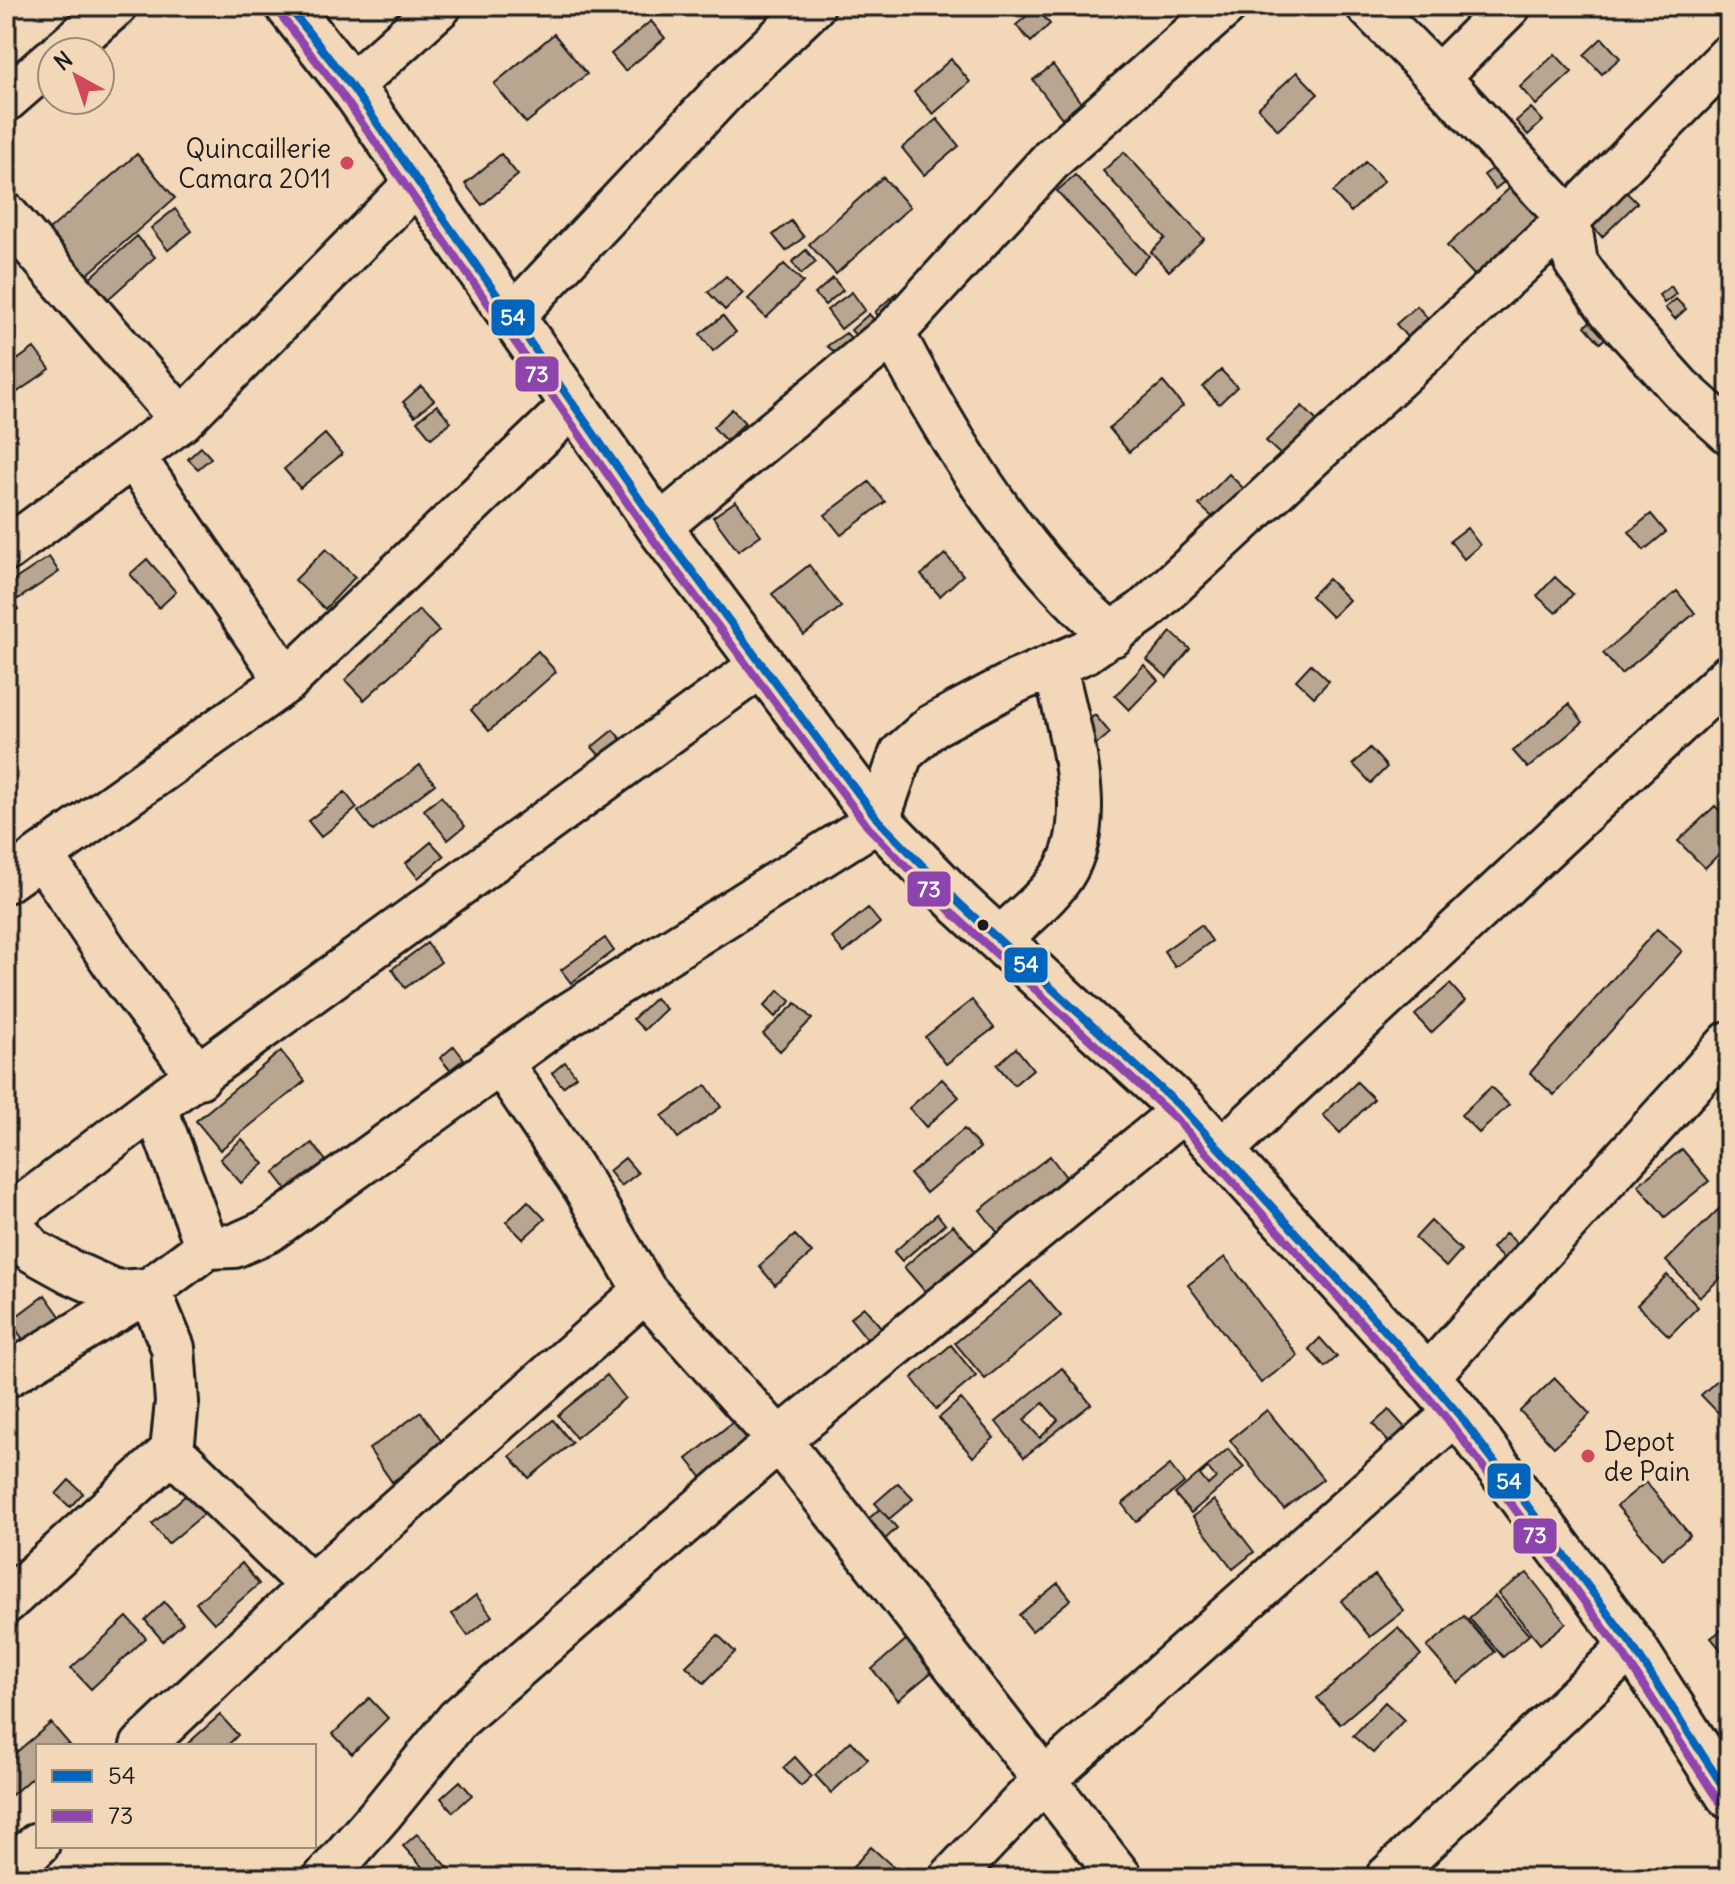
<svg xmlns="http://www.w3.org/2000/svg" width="1735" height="1884" font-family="Delius,sans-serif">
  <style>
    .building { fill: #b9a690; stroke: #1c1c1c; stroke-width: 2; fill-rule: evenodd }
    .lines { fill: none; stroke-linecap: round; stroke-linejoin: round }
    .street-casing { stroke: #1c1c1c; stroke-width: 48 }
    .secondary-casing { stroke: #1c1c1c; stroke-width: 50 }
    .street { stroke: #f2d7b9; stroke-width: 42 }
    .secondary { stroke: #f2d7b9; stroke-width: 44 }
    .bus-1-casing { stroke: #f2d7b9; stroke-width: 14 }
    .bus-2-casing { stroke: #f2d7b9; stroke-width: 14 }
    .bus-1 { stroke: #0065bd; stroke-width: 8 }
    .bus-2 { stroke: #8e44ad; stroke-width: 8 }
    .poi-dot { fill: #d1495b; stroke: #f2d7b9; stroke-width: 3 }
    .bus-dot { fill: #1c1c1c; stroke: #f2d7b9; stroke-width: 3 }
    .labels { text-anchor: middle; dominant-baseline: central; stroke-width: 7; stroke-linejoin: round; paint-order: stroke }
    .poi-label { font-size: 26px; fill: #1c1c1c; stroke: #f2d7b9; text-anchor: end }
    .line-badge { stroke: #f2d7b9; stroke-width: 3 }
    .badge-label { font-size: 22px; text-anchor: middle; font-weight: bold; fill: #fff }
  </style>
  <rect width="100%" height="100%" fill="#f2d7b9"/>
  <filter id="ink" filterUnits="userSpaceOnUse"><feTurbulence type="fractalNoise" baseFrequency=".0125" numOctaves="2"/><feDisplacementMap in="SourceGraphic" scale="16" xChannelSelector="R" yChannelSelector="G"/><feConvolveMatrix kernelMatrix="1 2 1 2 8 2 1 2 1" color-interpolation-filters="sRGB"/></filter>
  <g filter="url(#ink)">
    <path class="building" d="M1036 8 1050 24 1031 42 1016 25Z
      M651 21 665 38 625 71 611 54Z
      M554 34 587 74 526 123 494 84Z
      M1602 38 1620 58 1602 74 1584 55Z
      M1555 54 1572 72 1536 105 1520 87Z
      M951 59 970 82 933 114 914 92Z
      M1053 65 1081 103 1062 118 1033 80Z
      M1297 72 1318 94 1278 130 1258 108Z
      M1531 108 1543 121 1528 135 1516 121Z
      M937 119 959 146 924 175 902 148Z
      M1124 152 1204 239 1169 271 1151 252 1165 238 1103 171Z
      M137 154 175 198 81 280 42 236Z
      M501 154 518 175 482 205 465 184Z
      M1504 160 1514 174 1495 189 1484 175Z
      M1366 162 1384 181 1351 212 1333 192Z
      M1075 175 1149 256 1132 273 1057 191Z
      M883 177 910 207 836 274 809 244Z
      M1512 186 1543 218 1477 278 1447 246Z
      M1623 189 1637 203 1602 237 1588 221Z
      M175 209 192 231 168 250 151 228Z
      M791 221 804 237 786 251 773 235Z
      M137 236 155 257 96 310 78 289Z
      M806 250 816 262 801 274 792 262Z
      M784 264 803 282 766 318 748 299Z
      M726 276 743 293 725 310 708 292Z
      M833 278 843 290 825 305 815 294Z
      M1671 286 1676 294 1664 303 1659 295Z
      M852 292 865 310 841 329 827 310Z
      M896 293 910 308 888 327 875 312Z
      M1676 299 1686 309 1675 319 1665 308Z
      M1417 306 1432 323 1411 342 1396 324Z
      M1603 310 1618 326 1600 343 1585 326Z
      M869 314 881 328 863 344 851 330Z
      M723 316 736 332 713 351 700 334Z
      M846 333 861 348 847 362 827 346Z
      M34 348 50 369 6 400V368Z
      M1221 370 1237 387 1219 404 1203 387Z
      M1163 382 1183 406 1129 452 1109 428Z
      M421 386 434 400 415 416 403 402Z
      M437 405 451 422 431 438 417 421Z
      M1302 406 1320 424 1285 459 1266 441Z
      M732 409 745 423 726 441 713 427Z
      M325 434 342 454 300 488 284 469Z
      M201 447 211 458 198 469 188 459Z
      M1229 474 1245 490 1216 520 1199 505Z
      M869 482 885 502 841 535 825 515Z
      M736 501 761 535 738 551 713 517Z
      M1651 514 1666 532 1644 550 1629 532Z
      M1467 528 1480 545 1464 559 1450 541Z
      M326 549 355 577 325 609 295 580Z
      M945 554 963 575 940 596 921 575Z
      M49 557 59 572 18 599 8 584Z
      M147 559 176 592 159 608 130 574Z
      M809 565 841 607 804 635 772 594Z
      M1555 577 1573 594 1556 613 1537 596Z
      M1328 579 1349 600 1332 617 1311 596Z
      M1677 591 1695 613 1621 674 1603 653Z
      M6 593 18 609 6 618Z
      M419 610 439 631 364 700 345 680Z
      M1171 632 1190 649 1167 677 1147 660Z
      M538 651 556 672 489 731 471 710Z
      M1311 664 1329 681 1314 697 1296 680Z
      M1144 665 1158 680 1129 710 1115 696Z
      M1569 704 1583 722 1528 768 1513 751Z
      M1095 715 1110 733 1095 746 1080 727Z
      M613 730 630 749 610 767 592 747Z
      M1370 748 1387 767 1371 783 1353 764Z
      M420 765 435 784 373 831 358 812Z
      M345 792 357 808 321 837 308 821Z
      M441 796 465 826 448 840 424 810Z
      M1715 806 1729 820V844L1705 868 1678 841Z
      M431 842 444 856 418 878 406 863Z
      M868 908 880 923 844 953 832 938Z
      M1201 925 1212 941 1175 967 1164 951Z
      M1657 929 1682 951 1554 1095 1530 1073Z
      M605 938 614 951 571 983 561 970Z
      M427 943 441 962 405 988 392 969Z
      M1450 984 1465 1001 1431 1033 1415 1015Z
      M779 990 791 1001 775 1017 764 1006Z
      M655 998 666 1009 644 1030 633 1019Z
      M972 1000 994 1028 946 1064 925 1037Z
      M796 1003 812 1019 780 1051 763 1034Z
      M454 1046 464 1059 450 1070 440 1058Z
      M1016 1048 1033 1069 1014 1085 997 1065Z
      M281 1051 305 1081 220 1150 196 1121Z
      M565 1062 576 1076 563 1087 552 1073Z
      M942 1079 959 1097 926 1127 909 1108Z
      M1357 1082 1374 1099 1340 1133 1323 1115Z
      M706 1085 721 1107 678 1138 662 1116Z
      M1491 1087 1509 1105 1479 1133 1461 1115Z
      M964 1129 980 1148 926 1193 910 1174Z
      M242 1139 264 1164 241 1183 220 1159Z
      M312 1143 330 1166 292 1196 274 1173Z
      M1682 1149 1709 1181 1665 1217 1638 1185Z
      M1050 1156 1078 1193 1008 1246 980 1210Z
      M625 1158 638 1173 621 1186 609 1171Z
      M528 1201 545 1219 523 1239 506 1222Z
      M1727 1201 1729 1203V1270L1700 1297 1666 1261Z
      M937 1214 945 1224 902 1261 894 1252Z
      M1431 1221 1461 1250 1446 1267 1415 1238Z
      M953 1225 983 1260 934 1302 904 1267Z
      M1506 1233 1524 1250 1510 1265 1492 1248Z
      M795 1235 812 1253 775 1285 759 1266Z
      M1225 1257 1298 1356 1261 1383 1188 1285Z
      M1667 1275 1698 1307 1669 1336 1637 1305Z
      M1031 1281 1061 1316 985 1379 955 1343Z
      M45 1295 60 1316 25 1342 10 1321Z
      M864 1307 885 1332 871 1344 850 1318Z
      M1320 1338 1337 1357 1325 1367 1309 1349Z
      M951 1345 976 1376 936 1409 912 1378Z
      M1062 1368 1091 1404 1024 1457 996 1422ZM1043 1403 1058 1420 1040 1438 1024 1420Z
      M607 1375 625 1398 576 1438 558 1415Z
      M1722 1376 1729 1383V1419L1727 1422 1701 1395Z
      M1555 1378 1590 1414 1554 1447 1520 1411Z
      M961 1399 994 1438 973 1457 939 1418Z
      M1267 1410 1323 1479 1284 1509 1230 1440Z
      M1389 1410 1407 1430 1390 1444 1373 1424Z
      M421 1412 444 1445 392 1482 369 1449Z
      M553 1420 572 1443 529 1478 510 1456Z
      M733 1422 753 1445 706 1483 687 1459Z
      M1228 1449 1244 1467 1191 1513 1175 1494ZM1208 1468 1216 1478 1208 1485 1200 1475Z
      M1170 1465 1184 1483 1136 1522 1122 1504Z
      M69 1480 83 1493 70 1507 56 1494Z
      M1646 1482 1690 1535 1662 1559 1617 1506Z
      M898 1483 913 1499 889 1519 875 1503Z
      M192 1490 209 1510 168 1544 152 1524Z
      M1214 1500 1254 1552 1233 1569 1193 1517Z
      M880 1509 897 1528 879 1545 861 1525Z
      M242 1563 259 1584 214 1623 196 1603Z
      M1527 1573 1566 1623 1540 1644 1498 1593Z
      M1375 1575 1404 1611 1370 1637 1341 1601Z
      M1058 1583 1071 1599 1032 1631 1019 1615Z
      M476 1595 492 1616 468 1636 452 1614Z
      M1495 1596 1529 1635 1503 1657 1469 1618Z
      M164 1602 183 1623 163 1641 145 1620Z
      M1464 1616 1495 1652 1458 1683 1427 1647Z
      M127 1617 146 1638 91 1689 71 1668Z
      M1728 1625 1729 1626V1660L1711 1638Z
      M1398 1628 1421 1655 1340 1724 1317 1698Z
      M718 1635 735 1652 704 1683 686 1666Z
      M907 1639 933 1671 898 1700 872 1669Z
      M369 1698 388 1718 352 1754 333 1734Z
      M1385 1702 1404 1720 1373 1753 1353 1736Z
      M220 1715 238 1735 227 1746H185Z
      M51 1723 70 1745 38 1746V1772L6 1800V1761Z
      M851 1741 868 1759 831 1793 815 1775Z
      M795 1757 812 1776 801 1786 783 1768Z
      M460 1781 472 1795 453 1812 441 1798Z
      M417 1834 457 1877 455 1878H432L403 1846Z
      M871 1847 900 1873 896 1878H843Z"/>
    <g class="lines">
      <g class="street-casing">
        <path id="street" d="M62 52 115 6
          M1729 56 1569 219 1576 263 1610 310 1680 388 1729 432
          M1438 77 1509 6
          M351 86 440 6
          M6 100 52 60
          M6 215 182 420
          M512 317 731 84 813 6
          M893 333C946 435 1023 562 1113 635
          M133 456 287 681
          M659 527 893 333 1053 158 1225 6
          M6 550 182 420 418 181
          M42 856 119 971 199 1077
          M6 881 287 681 573 405
          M999 940C1018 921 1041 904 1057 883 1103 826 1068 730 1055 666
          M501 1063 584 1186 645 1291 779 1440 1121 1878
          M155 1106 207 1247
          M1221 1151 1729 676
          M6 1219 155 1106 762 665
          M6 1220 33 1251 71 1272 116 1292 149 1290 173 1348 177 1402 172 1451 311 1586
          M6 1376 149 1290 207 1247 234 1246 268 1231 557 1022 878 820 901 754 932 726 1017 681 1085 652 1144 611 1569 219 1438 77 1368 6
          M1427 1377 1729 1043
          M6 1602 172 1451
          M142 1746 311 1586 645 1291
          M6 1875 38 1844
          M325 1878 381 1814 458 1719 779 1440 1184 1110
          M951 1878 1044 1780 1457 1412
          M1387 1878 1632 1645"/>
      </g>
      <g class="secondary-casing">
        <path id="secondary" d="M288 6 351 86 659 527 878 820 960 904 1184 1110 1427 1377 1457 1412 1632 1645 1729 1796"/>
      </g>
      <use href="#street" class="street"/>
      <use href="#secondary" class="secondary"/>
      <g class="bus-1-casing">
        <path id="bus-1" d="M288 6 351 86 659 527 878 820 960 904 1184 1110 1427 1377 1457 1412 1632 1645 1729 1796"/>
      </g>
      <g class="bus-2-casing">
        <path id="bus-2" d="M279 13 341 93 649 534 868 827 952 913 1175 1118 1418 1385 1448 1420 1622 1652 1719 1802"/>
      </g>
      <use href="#bus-1" class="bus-1"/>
      <use href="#bus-2" class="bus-2"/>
    </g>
  </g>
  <g class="poi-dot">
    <circle cx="347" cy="163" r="8"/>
    <circle cx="1588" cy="1456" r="8"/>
  </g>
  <circle class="bus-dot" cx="983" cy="925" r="7"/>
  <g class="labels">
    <g class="poi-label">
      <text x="331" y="148">Quincaillerie<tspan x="331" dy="30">Camara 2011</tspan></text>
      <text x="1604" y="1441" text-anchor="start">Depot<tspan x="1604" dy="30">de Pain</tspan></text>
    </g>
  </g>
  <g class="line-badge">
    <rect x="490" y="298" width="46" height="39" rx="8" fill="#0065bd"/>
    <rect x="514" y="355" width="46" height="38" rx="8" fill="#8e44ad"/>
    <rect x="906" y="870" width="46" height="38" rx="8" fill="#8e44ad"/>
    <rect x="1003" y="946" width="46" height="38" rx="8" fill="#0065bd"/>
    <rect x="1486" y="1462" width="46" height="38" rx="8" fill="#0065bd"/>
    <rect x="1512" y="1517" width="46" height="38" rx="8" fill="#8e44ad"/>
  </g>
  <g class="badge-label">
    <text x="513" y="325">54</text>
    <text x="537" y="382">73</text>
    <text x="929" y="897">73</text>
    <text x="1026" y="972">54</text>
    <text x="1509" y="1489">54</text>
    <text x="1535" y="1543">73</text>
  </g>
  <rect width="1735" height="1884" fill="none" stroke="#f2d7b9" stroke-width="32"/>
  <rect x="16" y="16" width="1703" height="1852" fill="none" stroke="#1c1c1c" stroke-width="3" filter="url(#ink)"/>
  <rect x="36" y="1744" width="280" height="104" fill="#f2d7b9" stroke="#9c8c7a" stroke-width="2"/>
  <rect x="52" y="1770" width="40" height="12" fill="#0065bd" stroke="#9c8c7a" stroke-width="2"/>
  <text x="108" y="1784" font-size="24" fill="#1c1c1c">54</text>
  <rect x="52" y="1810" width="40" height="12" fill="#8e44ad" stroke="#9c8c7a" stroke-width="2"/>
  <text x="108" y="1824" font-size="24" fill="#1c1c1c">73</text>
  <g transform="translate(76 76) rotate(320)"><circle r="38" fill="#f2d7b9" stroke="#9c8c7a" stroke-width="2"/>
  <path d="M0-6L14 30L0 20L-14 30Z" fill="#d1495b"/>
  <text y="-12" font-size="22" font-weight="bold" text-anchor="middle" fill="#1c1c1c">N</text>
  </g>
</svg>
